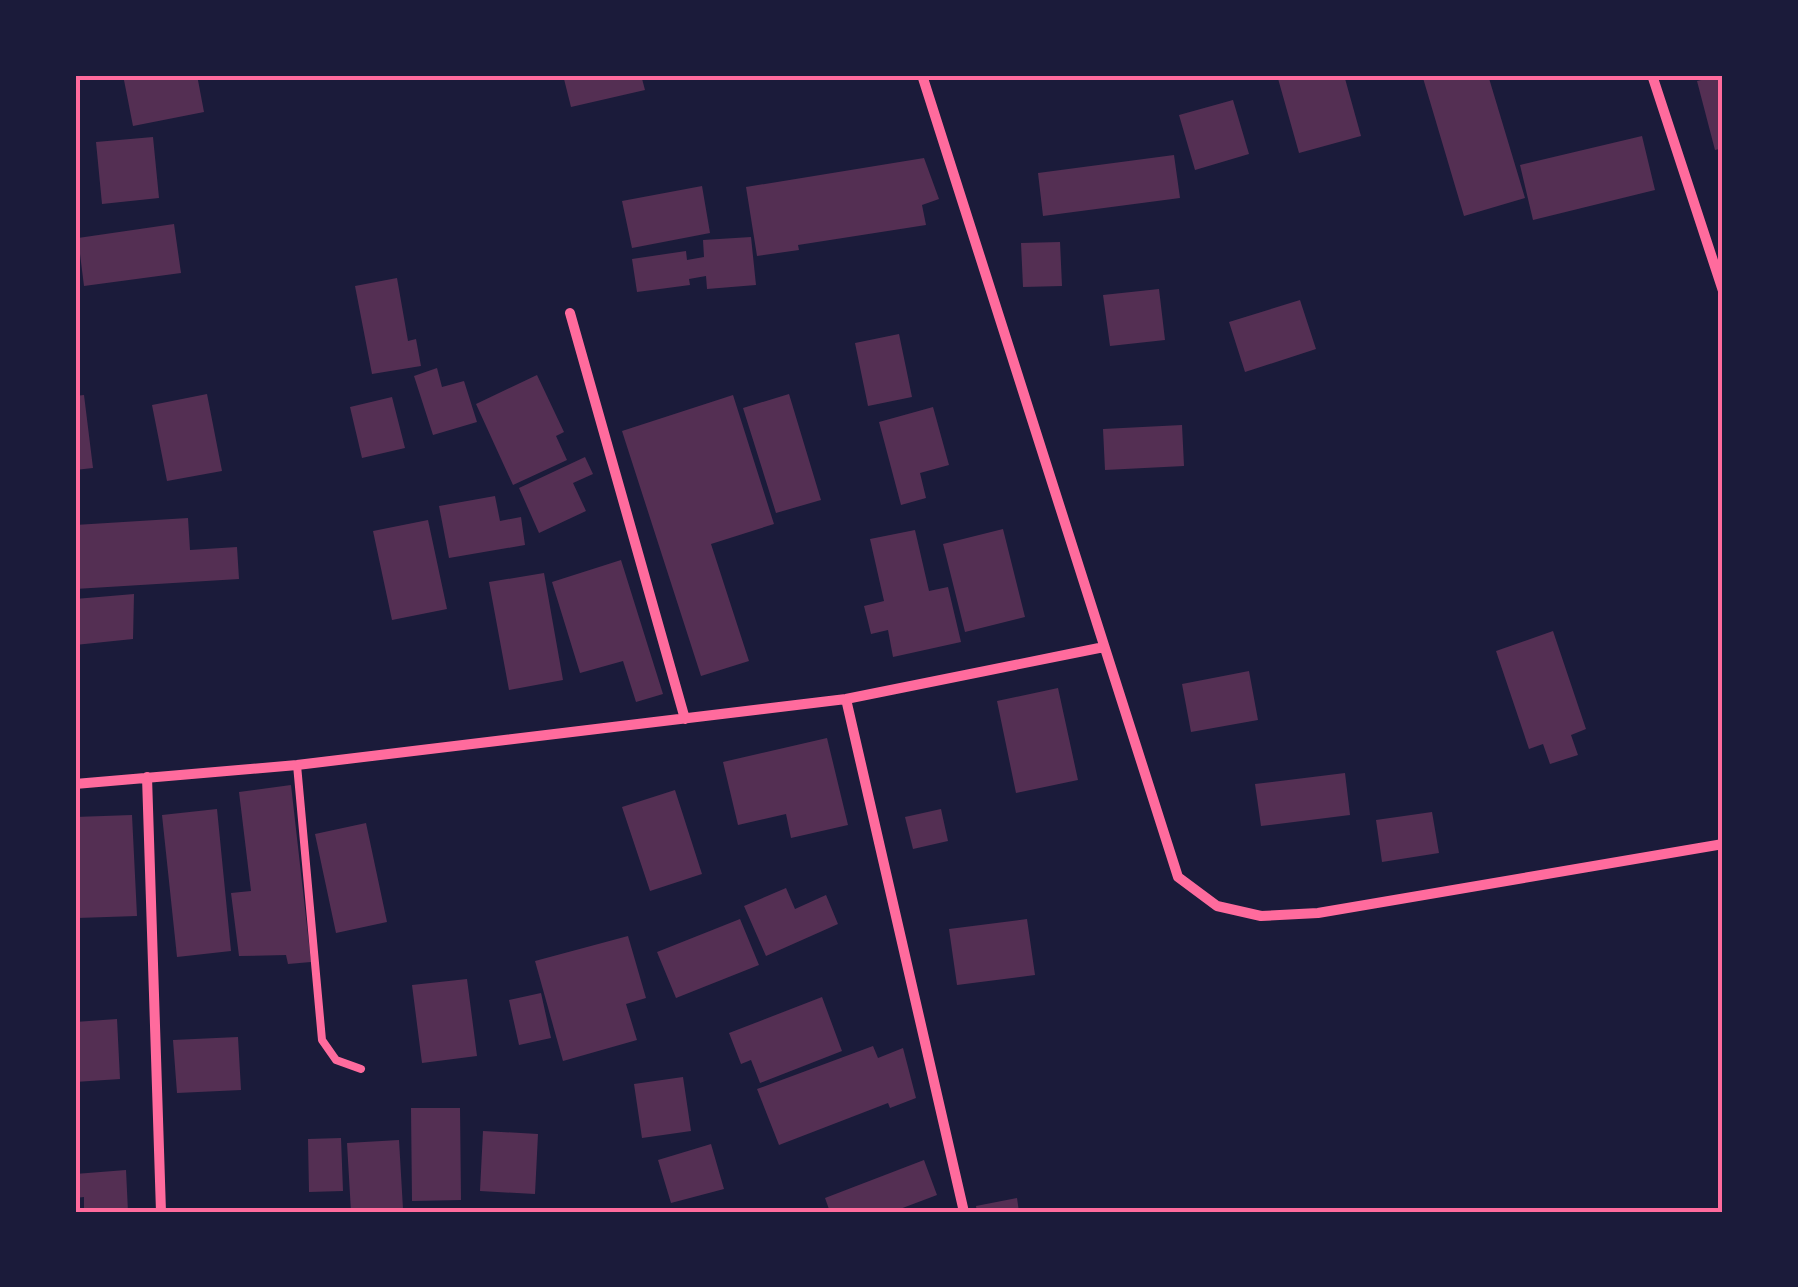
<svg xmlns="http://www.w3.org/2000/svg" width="1798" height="1287" font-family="Spectral,serif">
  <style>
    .building { fill: #542f53 }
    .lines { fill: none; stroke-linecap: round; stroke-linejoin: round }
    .service { stroke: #ff6b9d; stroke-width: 8 }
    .minor { stroke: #ff6b9d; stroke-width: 10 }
    .neatline { fill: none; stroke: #ff6b9d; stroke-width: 4 }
  </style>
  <rect width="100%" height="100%" fill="#1b1b3a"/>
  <path class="building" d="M123 75H197L204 112 133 126Z
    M563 75H641L645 90 571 107Z
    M1277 75H1344L1361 136 1299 153Z
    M1435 75H1488L1525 198 1464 216 1423 78Z
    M1723 75V148L1715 150 1697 81Z
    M1233 100 1249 154 1195 170 1179 115Z
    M1642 136 1655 190 1533 220 1520 165Z
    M153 137 159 198 102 204 96 142Z
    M1174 155 1180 198 1043 216 1038 173Z
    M924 158 939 199 922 205 926 225 798 245 799 250 757 256 746 187Z
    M702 186 710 233 632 248 622 201Z
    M174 224 181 273 84 286 78 238Z
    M751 237 756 285 707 289 706 276 689 279 690 285 637 292 632 259 686 251 687 260 704 257 703 240Z
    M1060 242 1062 286 1023 287 1021 243Z
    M397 278 408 341 416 339 421 366 372 374 355 286Z
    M1159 289 1165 340 1110 346 1103 295Z
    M1300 300 1316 349 1245 372 1229 322Z
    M899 334 912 397 868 406 855 343Z
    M437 368 442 387 464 381 477 422 433 435 414 376Z
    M537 375 564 432 556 436 567 460 513 485 476 404Z
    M207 394 222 471 167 481 152 405Z
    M789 394 821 500 776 513 743 408Z
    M84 395 93 468 75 470V396Z
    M733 395 774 524 711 544 749 661 701 676 622 431Z
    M392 397 405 448 362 458 350 407Z
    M933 407 949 465 920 473 926 498 901 505 879 422Z
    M1182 425 1184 466 1105 470 1103 429Z
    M585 457 593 474 573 483 586 511 539 533 519 488Z
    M495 496 500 521 521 517 525 545 449 558 439 506Z
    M188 518 190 550 237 547 239 579 75 589V525Z
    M428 520 447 609 392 620 373 531Z
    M1003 529 1025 617 965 632 943 544Z
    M915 530 929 591 948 587 961 642 893 657 888 630 871 634 864 606 884 601 870 539Z
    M621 560 663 694 636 702 623 661 580 673 552 582Z
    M544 573 563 680 509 690 489 582Z
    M134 594 133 639 75 645V599Z
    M1553 631 1586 729 1571 735 1578 755 1550 764 1543 744 1529 749 1496 651Z
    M1249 671 1258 720 1191 732 1182 684Z
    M1058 688 1078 780 1016 793 997 701Z
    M827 738 848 825 791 838 786 814 738 825 723 762Z
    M1345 773 1350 815 1261 826 1255 784Z
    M291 785 311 962 288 964 286 955 239 956 231 893 251 891 239 792Z
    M675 790 702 874 650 891 622 807Z
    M217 809 231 951 177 957 162 815Z
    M941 809 948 841 913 849 905 817Z
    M1432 812 1439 853 1382 862 1376 820Z
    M132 815 137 916 77 918 75 817Z
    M366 823 387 922 336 933 315 834Z
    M786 888 795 909 826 895 838 924 766 956 744 906Z
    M740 919 759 965 676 998 657 952Z
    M1027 919 1035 975 957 985 949 929Z
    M628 936 646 998 626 1004 637 1040 563 1061 535 961Z
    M467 979 477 1056 422 1063 412 985Z
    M541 993 551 1038 519 1045 509 1000Z
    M822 997 842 1051 760 1083 751 1060 741 1064 729 1033Z
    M117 1019 120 1079 75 1082V1022Z
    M238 1037 241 1090 177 1093 173 1040Z
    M873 1046 878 1058 903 1048 916 1098 890 1108 888 1103 779 1145 757 1089Z
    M683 1077 691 1131 642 1138 634 1084Z
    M411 1108H460L461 1200 412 1201Z
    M483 1131 538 1134 535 1194 480 1191Z
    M341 1138 343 1191 309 1192 308 1139Z
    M399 1140 403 1209 351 1212 347 1143Z
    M711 1144 724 1189 671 1203 658 1160Z
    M924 1160 937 1195 892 1212H830L825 1198Z
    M126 1170 128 1212H84V1197L75 1198V1174Z
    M1017 1198 1019 1212H977L976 1206Z"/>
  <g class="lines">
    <path class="service" d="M297 765 322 1040 336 1060 361 1069"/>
    <path class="minor" d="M922 75 1178 877 1217 906 1261 916 1318 913 1723 844
      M1652 75 1723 291
      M570 313 685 719
      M846 699 964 1212
      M147 777 161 1212
      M75 784 297 765 846 699 1104 647"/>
  </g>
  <rect width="1798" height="1287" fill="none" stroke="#1b1b3a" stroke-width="155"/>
  <rect x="78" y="78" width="1642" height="1132" class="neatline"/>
</svg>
